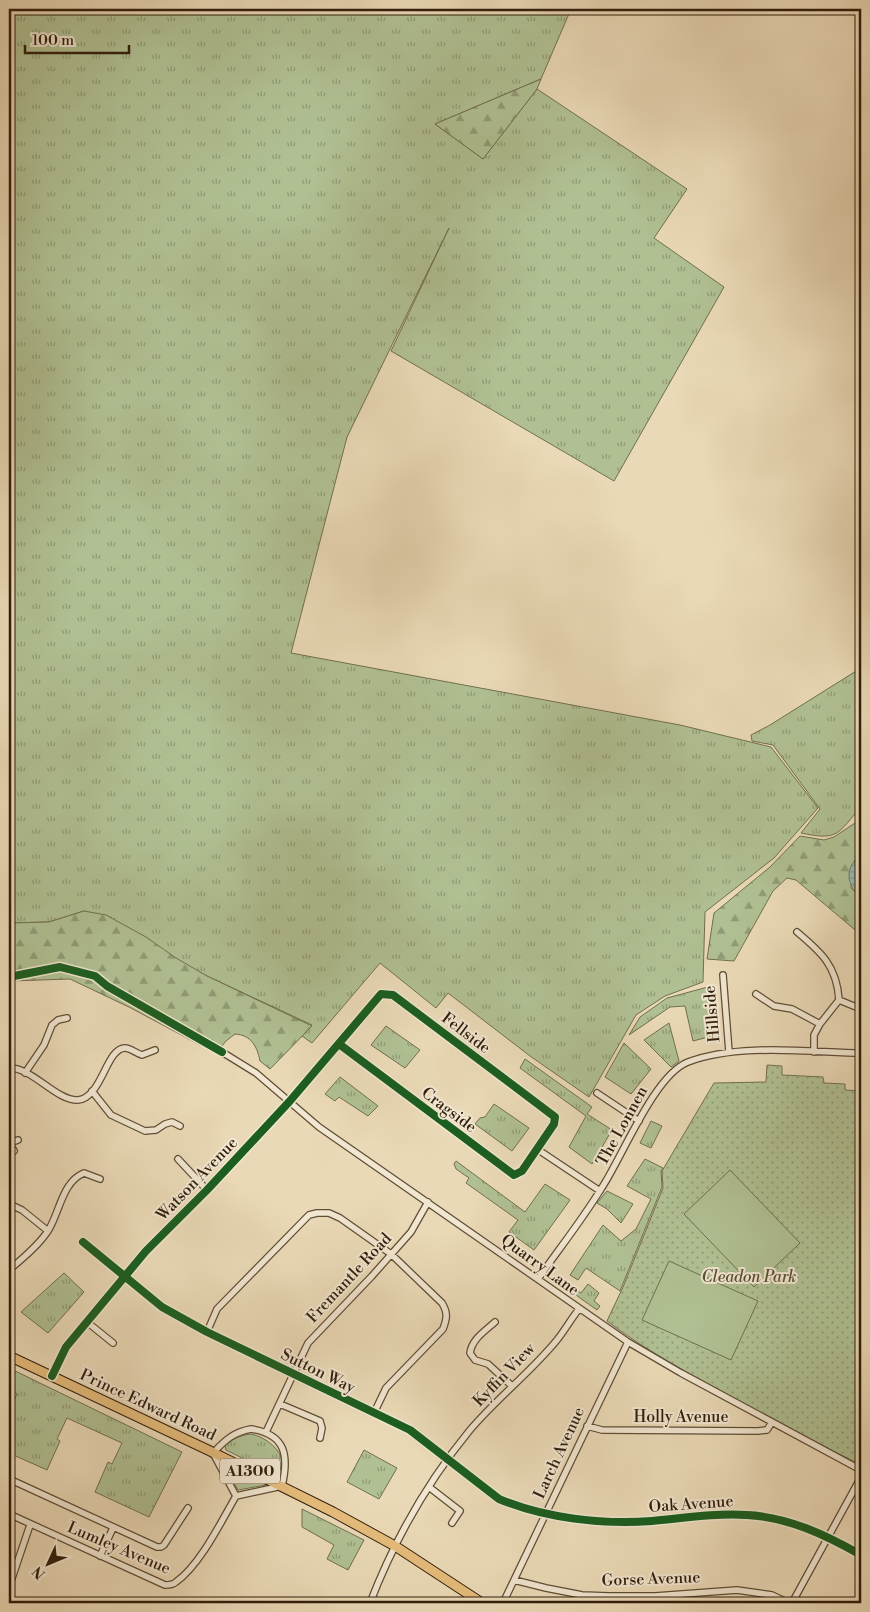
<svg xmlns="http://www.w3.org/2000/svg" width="870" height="1612" font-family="'Libre Bodoni',serif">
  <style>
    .grass { fill: url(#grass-tufts); stroke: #706f50 }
    .forest { fill: url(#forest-firs); stroke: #706f50 }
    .park { fill: url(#park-dots); stroke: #706f50 }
    .garden { fill: #b0c093; stroke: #706f50 }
    .water { fill: url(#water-rules); stroke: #6f7b70 }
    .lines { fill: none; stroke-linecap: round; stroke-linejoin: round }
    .street-casing { stroke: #5f4d36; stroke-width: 8 }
    .primary-casing { stroke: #311e0c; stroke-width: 11 }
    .street { stroke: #f1e6d0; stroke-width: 5.5 }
    .primary { stroke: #e5bc7b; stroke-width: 9 }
    .cycleway-casing { stroke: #f1e6d0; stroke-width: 11 }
    .cycleway { stroke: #1b5e20; stroke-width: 8 }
    .labels { text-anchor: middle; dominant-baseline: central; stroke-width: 4; stroke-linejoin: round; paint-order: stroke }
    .shield { fill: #f1e6d0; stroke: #6b5a47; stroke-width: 1 }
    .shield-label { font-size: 15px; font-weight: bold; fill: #311e0c }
    .street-label { font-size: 16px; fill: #311e0c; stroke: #f1e6d0 }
    .park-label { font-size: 16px; font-style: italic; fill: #574f34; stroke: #f1e6d0 }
  </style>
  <defs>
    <pattern id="grass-tufts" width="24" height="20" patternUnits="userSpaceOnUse" patternTransform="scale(1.25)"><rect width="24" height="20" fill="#b0c093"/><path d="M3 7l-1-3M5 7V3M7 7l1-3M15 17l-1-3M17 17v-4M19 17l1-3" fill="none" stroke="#909b76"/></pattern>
    <pattern id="forest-firs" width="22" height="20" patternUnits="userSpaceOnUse" patternTransform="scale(1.25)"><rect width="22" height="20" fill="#b0c093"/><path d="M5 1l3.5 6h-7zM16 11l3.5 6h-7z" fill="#909b76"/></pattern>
    <pattern id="park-dots" width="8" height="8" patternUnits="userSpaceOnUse" patternTransform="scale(1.25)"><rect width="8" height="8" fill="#b0c093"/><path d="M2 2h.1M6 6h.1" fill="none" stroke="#909b76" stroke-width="1.8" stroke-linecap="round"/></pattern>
    <pattern id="water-rules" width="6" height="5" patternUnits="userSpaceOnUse" patternTransform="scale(1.25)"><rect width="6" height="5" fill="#98b9b2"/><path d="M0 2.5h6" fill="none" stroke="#7d968f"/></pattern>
  </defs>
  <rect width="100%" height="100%" fill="#ead9b6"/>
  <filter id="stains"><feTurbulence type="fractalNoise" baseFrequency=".004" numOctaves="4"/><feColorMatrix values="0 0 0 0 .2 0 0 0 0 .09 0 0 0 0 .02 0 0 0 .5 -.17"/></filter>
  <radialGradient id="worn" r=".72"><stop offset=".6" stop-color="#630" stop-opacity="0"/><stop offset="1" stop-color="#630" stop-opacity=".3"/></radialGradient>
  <path class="grass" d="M9 9H571L541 79 435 124 483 159 537 89 687 189 654 238 724 287 614 481 391 351 449 228 347 437 291 653 680 725 771 747 818 808 774 858 705 912 703 982 665 996 636 1015 589 1097 530 1056 448 993 436 1008 380 963 312 1043 302 1036 312 1025 207 976 84 911 49 922 9 923Z
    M861 668V807C837 834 839 841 801 833L820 809 773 745 752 741 751 735 770 725Z
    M708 987 712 1036 693 1041 685 1006 670 1007 629 1035 640 1017 667 998Z
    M669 1023 679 1061 671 1067 644 1040Z
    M386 1026 420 1050 405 1068 371 1045Z
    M624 1043 651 1069 631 1094 605 1077Z
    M525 1059 592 1107 587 1114 612 1130 592 1164 569 1147 586 1116 520 1068Z
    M340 1077 378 1106 368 1116 339 1097 335 1101 325 1094Z
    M494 1104 529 1128 512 1151 475 1124 480 1118 485 1117Z
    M651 1121 662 1126 651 1148 640 1143Z
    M645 1159 663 1168 661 1171 662 1187 620 1291 586 1268 578 1280 570 1275 603 1225 621 1241 636 1229 651 1199 627 1186Z
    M456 1161 525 1212 545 1184 570 1200 534 1250 509 1232 518 1220 466 1183 469 1178 456 1169 454 1164Z
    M607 1191 633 1204 621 1223 607 1209 597 1203Z
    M64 1273 84 1292 48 1333 21 1312Z
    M588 1284 599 1293 594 1301 600 1306 597 1310 573 1293 575 1289 581 1293Z
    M9 1368 182 1452 149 1517 95 1492 108 1462 112 1464 122 1443 67 1418 57 1439 60 1441 47 1470 9 1453V1412L17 1394 9 1390Z
    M250 1434C267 1436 294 1458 276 1475L226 1450 225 1446C232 1438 240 1436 250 1434Z
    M364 1450 397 1468 379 1499 347 1482Z
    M224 1465 266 1485 238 1490Z
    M302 1509 364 1540 348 1570 327 1559 334 1545 302 1527Z"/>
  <path class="forest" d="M541 79 537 89 483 159 435 124Z
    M861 819V856L854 861 851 888 861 897V935L796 880 787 878 773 891 734 961 707 959 714 913 770 867 800 836 824 840 834 837Z
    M84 911 106 915 146 937 176 958 207 976 312 1026 270 1069 260 1061C257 1046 251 1035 235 1034L226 1041 221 1047 207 1038 200 1045 131 1008 70 979 9 981V923L49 922Z"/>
  <path class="park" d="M767 1065 782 1066V1075L823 1077 824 1083 845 1084V1090L861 1091V1465C815 1442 770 1418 725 1393 684 1371 644 1349 607 1321L623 1287 663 1188 662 1171 714 1083 766 1082Z"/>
  <path class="garden" d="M730 1170 800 1243 754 1287 684 1214Z
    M669 1261 758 1301 731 1360 642 1320Z"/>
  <path class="water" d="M861 856V897C846 886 844 866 861 856Z"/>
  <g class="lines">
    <g class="street-casing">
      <path id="street" d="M797 932C821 952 837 966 839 1000L820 1024 814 1035V1052
        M723 975 729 1052
        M756 994 774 1006 792 1009 820 1024
        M839 1000 861 1009
        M222 1052 256 1073 319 1127 628 1342 681 1373 861 1470
        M9 1068C32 1067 56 1101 78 1100 102 1098 106 1048 125 1048 130 1048 136 1053 142 1055L155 1050
        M25 1073 44 1045 52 1025 58 1020 67 1018
        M92 1091 111 1115 145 1131 156 1130 165 1124 172 1122 180 1126
        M597 1093 639 1121
        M9 1142 14 1151
        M10 1143 18 1140
        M537 1149 600 1191
        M178 1159 207 1190
        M9 1204 22 1210 48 1231
        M83 1242 162 1307 207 1332 410 1430 499 1499C544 1518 603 1525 652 1521 684 1518 715 1513 747 1515 788 1517 826 1535 861 1555
        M9 1270C22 1259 38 1246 48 1231 60 1212 62 1182 84 1173L100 1179
        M538 1279C559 1249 582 1220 601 1189 622 1158 654 1075 688 1062 738 1043 808 1052 861 1053
        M87 1322 113 1343
        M495 1322C485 1331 472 1339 470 1353L475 1360 488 1364 512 1386
        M207 1332 217 1309 309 1215 317 1213H329L340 1218 391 1254 442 1303C448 1313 447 1318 443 1329L386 1388 374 1413
        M52 1376 66 1347 146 1251 207 1190 289 1102 381 994 393 995 555 1117 554 1124 522 1171 514 1175 339 1044
        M280 1404 320 1421 322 1428 320 1438
        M587 1426 602 1430 758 1431 767 1430 772 1422
        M251 1429C286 1434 289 1456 282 1486L236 1496 213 1453C225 1440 234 1432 251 1429Z
        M266 1432 308 1343 372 1276 411 1232 428 1202
        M9 1479 157 1547H161L164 1545 188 1508
        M429 1487 460 1511 452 1523
        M9 1514 165 1585C169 1585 173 1585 176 1582 200 1565 221 1522 236 1496
        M100 1556 113 1528
        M514 1580 546 1588 582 1595 609 1596H655L737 1590 772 1595 789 1603
        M9 1587 30 1525
        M370 1603C394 1541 428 1481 470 1430 497 1398 531 1372 557 1340 565 1330 571 1319 579 1309
        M503 1603 628 1342
        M792 1603 861 1477"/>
    </g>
    <g class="primary-casing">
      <path id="primary" d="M9 1356 208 1450 333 1512 395 1546 482 1603"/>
    </g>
    <use href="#street" class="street"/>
    <use href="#primary" class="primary"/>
    <g class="cycleway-casing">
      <path id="cycleway" d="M9 977 60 967 95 976 107 986 222 1052
        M83 1242 162 1307 207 1332 410 1430 499 1499C544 1518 603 1525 652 1521 684 1518 715 1513 747 1515 788 1517 826 1535 861 1555
        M52 1376 66 1347 146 1251 207 1190 289 1102 381 994 393 995 555 1117 554 1124 522 1171 514 1175 339 1044"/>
    </g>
    <use href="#cycleway" class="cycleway"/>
  </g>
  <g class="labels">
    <rect class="shield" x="220" y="1458.5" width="60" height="25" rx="4"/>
    <g class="shield-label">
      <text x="250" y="1471">A1300</text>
    </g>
    <g class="street-label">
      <text transform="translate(712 1014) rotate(-95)">Hillside</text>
      <text transform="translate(466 1033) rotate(37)">Fellside</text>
      <text transform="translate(449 1110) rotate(37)">Cragside</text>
      <text transform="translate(622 1126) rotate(-61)">The Lonnen</text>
      <text transform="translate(197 1179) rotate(-46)">Watson Avenue</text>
      <text transform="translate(540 1265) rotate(36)">Quarry Lane</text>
      <text transform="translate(349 1278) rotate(-47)">Fremantle Road</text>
      <text transform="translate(318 1371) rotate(26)">Sutton Way</text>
      <text transform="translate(504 1375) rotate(-46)">Kyffin View</text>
      <text transform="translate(148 1405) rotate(25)">Prince Edward Road</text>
      <text x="681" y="1417">Holly Avenue</text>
      <text transform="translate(559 1453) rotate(-65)">Larch Avenue</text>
      <text transform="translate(691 1504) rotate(-4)">Oak Avenue</text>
      <text transform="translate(119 1548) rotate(23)">Lumley Avenue</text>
      <text transform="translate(651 1579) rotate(-2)">Gorse Avenue</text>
    </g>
    <g class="park-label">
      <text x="749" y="1277">Cleadon Park</text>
    </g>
  </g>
  <rect width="870" height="1612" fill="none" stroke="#ead9b6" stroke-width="30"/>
  <rect x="10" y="10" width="850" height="1592" fill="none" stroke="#311e0c" stroke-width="2.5"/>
  <rect x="15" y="15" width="840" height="1582" fill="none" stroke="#311e0c"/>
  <g transform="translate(48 1564) rotate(226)" stroke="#f1e6d0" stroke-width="4" paint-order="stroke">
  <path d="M0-4L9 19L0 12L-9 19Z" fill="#311e0c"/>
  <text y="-8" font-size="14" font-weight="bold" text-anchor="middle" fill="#311e0c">N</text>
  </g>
  <path d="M25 45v8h104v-8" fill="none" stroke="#311e0c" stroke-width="2.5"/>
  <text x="32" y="45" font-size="15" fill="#311e0c" stroke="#f1e6d0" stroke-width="4" paint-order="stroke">100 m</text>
  <rect width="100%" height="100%" filter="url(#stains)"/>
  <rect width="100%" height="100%" fill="url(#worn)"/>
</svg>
